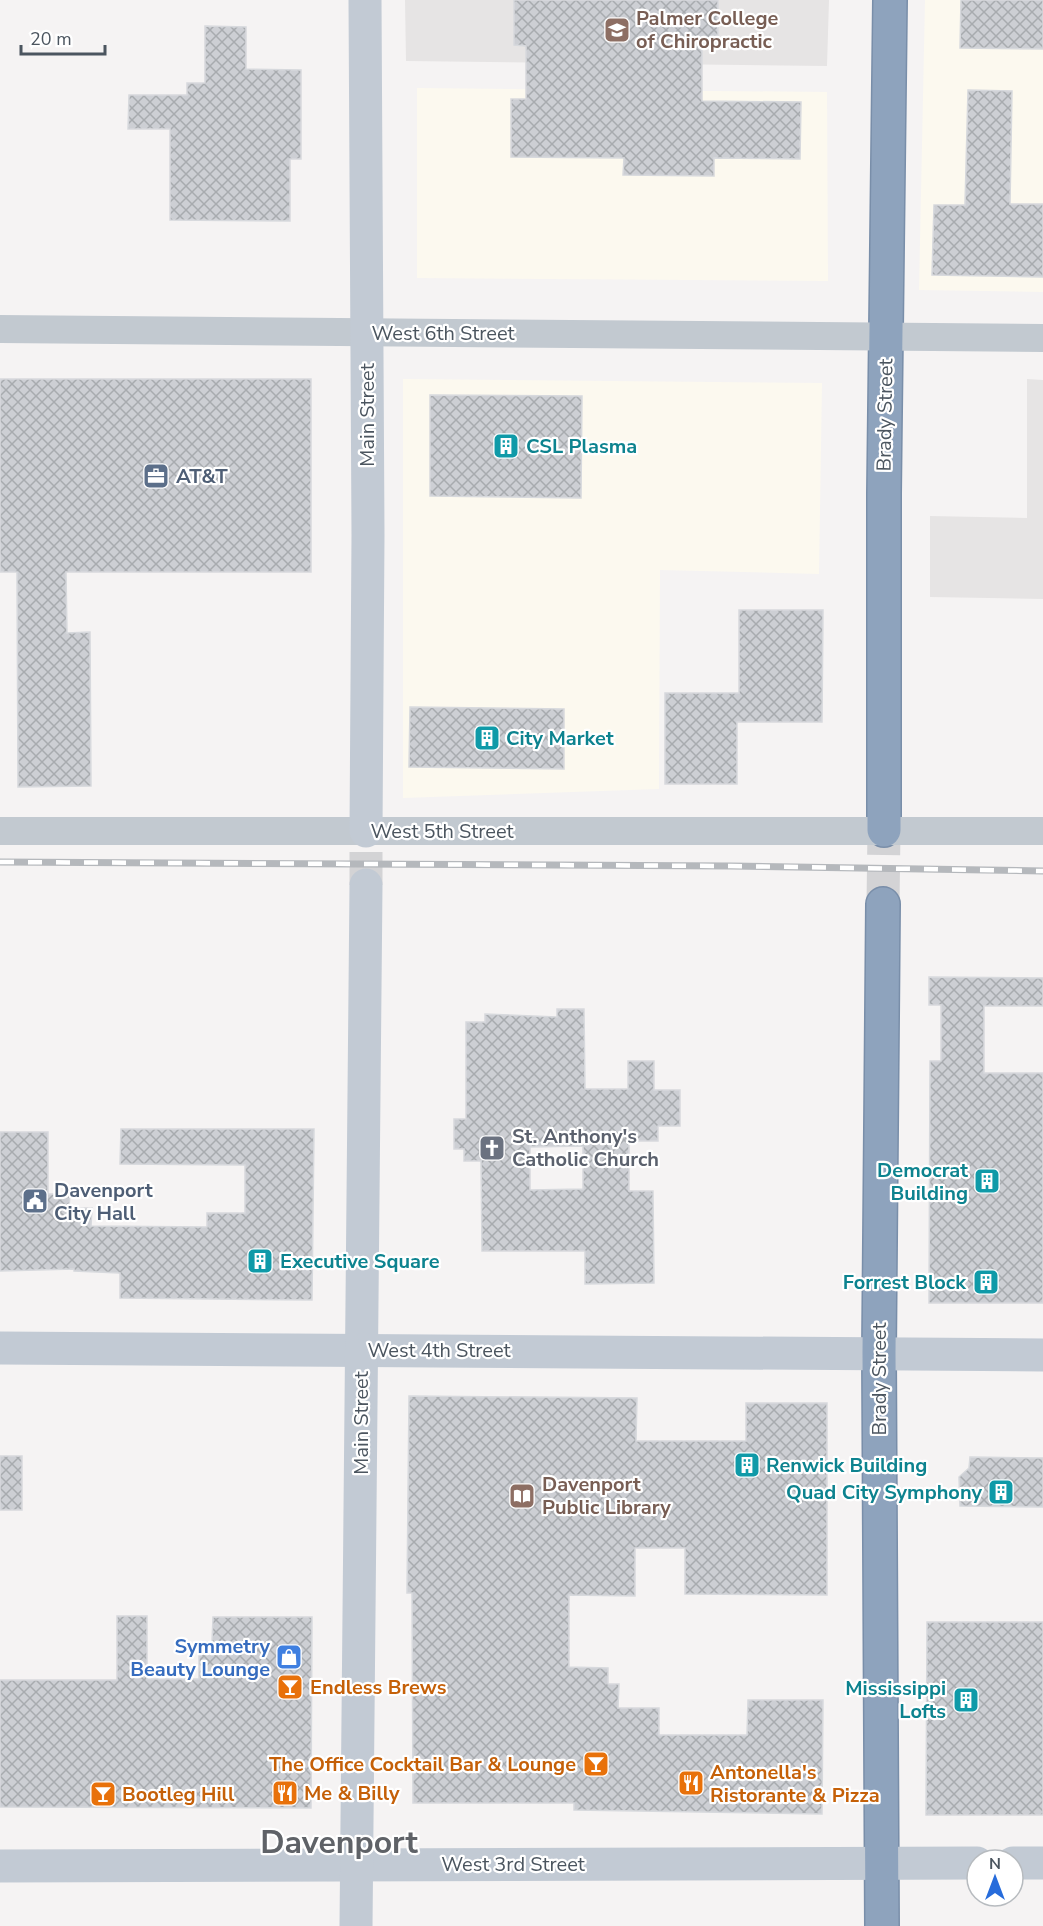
<svg xmlns="http://www.w3.org/2000/svg" width="1043" height="1926" font-family="'Nunito Sans',sans-serif">
<style>
.commercial{fill:#fcf9ef}
.education{fill:#e6e4e4}
.building{fill:url(#building-cross-hatch);stroke:#d7d9dd;stroke-width:1.5;fill-rule:evenodd}
.lines{fill:none;stroke-linecap:round;stroke-linejoin:round}
.secondary-tunnel{stroke:#d3d3d5;stroke-width:33;stroke-dasharray:33 16;stroke-linecap:butt}
.highway-tunnel{stroke:#d3d3d5;stroke-width:33;stroke-dasharray:33 16;stroke-linecap:butt}
.highway-casing{stroke:#798ea9;stroke-width:36}
.street{stroke:#c2c9d0;stroke-width:28}
.secondary{stroke:#c2cad4;stroke-width:33}
.highway{stroke:#8ea3bd;stroke-width:33}
.rail-casing{stroke:#b5b8bc;stroke-width:7}
.rail{stroke:#fff;stroke-width:4.5;stroke-dasharray:14;stroke-linecap:butt}
.labels{text-anchor:middle;dominant-baseline:central;stroke-width:4.5;stroke-linejoin:round;paint-order:stroke}
.education-label{font-size:20px;font-weight:bold;fill:#785e54;stroke:#fff;text-anchor:start}
.street-label{font-size:20px;fill:#4b555f;stroke:#fff}
.culture-label{font-size:20px;font-weight:bold;fill:#0d838f;stroke:#fff;text-anchor:start}
.service-label{font-size:20px;font-weight:bold;fill:#4e5e75;stroke:#fff;text-anchor:start}
.worship-label{font-size:20px;font-weight:bold;fill:#5b616d;stroke:#fff;text-anchor:start}
.shop-label{font-size:20px;font-weight:bold;fill:#366cbe;stroke:#fff;text-anchor:end}
.food-label{font-size:20px;font-weight:bold;fill:#c56008;stroke:#fff;text-anchor:start}
.town-label{font-size:32px;font-weight:bold;fill:#5f6267;stroke:#fff}
</style>
<defs>
<pattern id="building-cross-hatch" width="8" height="8" patternUnits="userSpaceOnUse" patternTransform="scale(1.5)"><rect width="8" height="8" fill="#cdcfd4"/><path d="M0 0l8 8M0 8l8-8" fill="none" stroke="#a8abaf"/></pattern>
</defs>
<rect width="100%" height="100%" fill="#f5f3f3"/>
<g class="commercial">
<path d="M925 0H1043V292L919 290Z"/>
<path d="M417 88 827 92 828 281 417 278Z"/>
<path d="M403 379 822 383 819 574 660 570 659 789 403 798Z"/>
</g>
<g class="education">
<path d="M405 0H829L827 66 406 61Z"/>
<path d="M1027 379 1043 380V599L930 597V516L1027 518Z"/>
</g>
<g class="building">
<path d="M514 0H718V48H702V101L801 102 800 159 714 158V176L623 175 624 158 511 157V99H526V46L514 45Z"/>
<path d="M961 0H1043V49L960 48Z"/>
<path d="M205 26 246 27V69L301 70V159H290V221L170 220V129H128L129 95H187V83H205Z"/>
<path d="M968 90 1012 91 1010 204H1043V277L932 275 934 205H965Z"/>
<path d="M0 379H311V572H66L67 633 90 632 91 786 18 787 17 572H0Z"/>
<path d="M430 395 582 396 581 498 430 496Z"/>
<path d="M739 610H823L822 722H737V784H665V693H739Z"/>
<path d="M410 707 564 709V769L409 767Z"/>
<path d="M929 977 1043 978V1006H984V1073H1043V1303H929L930 1061H941V1005H929Z"/>
<path d="M557 1009H584L585 1089H628V1061H654V1090H680V1126H658V1141H629V1191H653L654 1283 585 1284V1251H482L481 1161H464V1149H454V1119H466V1022H485V1014L557 1017ZM583 1146V1189L530 1190V1147Z"/>
<path d="M121 1129H314L312 1300 120 1298V1273L74 1271V1269L0 1271V1132H48V1194H70L69 1208H92L91 1226 207 1227V1213H245V1165L120 1164Z"/>
<path d="M409 1396 637 1398 636 1441H746V1403H827V1595L685 1594V1548H635V1596L569 1595V1667L608 1668V1684H619L618 1708H659V1735H747L748 1700H823L822 1814 574 1810V1803H413L412 1593H407Z"/>
<rect x="0" y="1456" width="22" height="54"/>
<path d="M970 1457 1043 1458V1507L960 1506 959 1477 969 1468Z"/>
<path d="M117 1616H147V1679H199V1642H212L213 1617H312L311 1808 0 1807V1680H117Z"/>
<path d="M927 1622H1043V1815H926Z"/>
</g>
<g class="lines">
<path class="secondary-tunnel" d="M366 885V831"/>
<path class="highway-tunnel" d="M883 904 884 830"/>
<g class="highway-casing">
<g id="highway">
<path d="M884 830V493L890 0"/>
<path d="M882 1926 879 1353 883 904"/>
</g>
</g>
<g class="street">
<path d="M0 329 1043 338"/>
<path d="M0 831H1043"/>
</g>
<g class="secondary">
<path d="M365 0 368 535 366 831"/>
<path d="M0 1348 1043 1355"/>
<path d="M1013 1863H1043"/>
<path d="M0 1866 977 1863"/>
<path d="M356 1926 366 885"/>
</g>
<use href="#highway" class="highway"/>
<g class="rail-casing">
<path id="rail" d="M0 862 731 866 1043 871"/>
</g>
<use href="#rail" class="rail"/>
</g>
<defs>
<g id="university-square" transform="scale(1.35)"><rect x="-9" y="-9" width="18" height="18" rx="4" fill="#8d6e63" stroke="#fff"/><path d="M0-5L7-2L0 1L-7-2ZM-4 1L0 2.5L4 1V4Q0 6-4 4Z" fill="#fff"/></g>
<g id="building-square" transform="scale(1.35)"><rect x="-9" y="-9" width="18" height="18" rx="4" fill="#0f9aa8" stroke="#fff"/><path d="M-4-6H4V6H1V3H-1V6H-4ZM-2.5-4.3h1.7v1.8h-1.7ZM.8-4.3h1.7v1.8H.8ZM-2.5-1h1.7V.8h-1.7ZM.8-1h1.7V.8H.8Z" fill="#fff"/></g>
<g id="office-square" transform="scale(1.35)"><rect x="-9" y="-9" width="18" height="18" rx="4" fill="#5c6f8a" stroke="#fff"/><path d="M-6-3h4V-5.5h4V-3h4V5H-6ZM-1-4.5V-3h2v-1.5ZM-6 0V1H6V0Z" fill="#fff"/></g>
<g id="church-square" transform="scale(1.35)"><rect x="-9" y="-9" width="18" height="18" rx="4" fill="#6b7280" stroke="#fff"/><path d="M-1.2-6h2.4v3.5h3.3v2.4h-3.3V6h-2.4V-.1h-3.3v-2.4h3.3Z" fill="#fff"/></g>
<g id="civic-square" transform="scale(1.35)"><rect x="-9" y="-9" width="18" height="18" rx="4" fill="#5c6f8a" stroke="#fff"/><path d="M-.6-6.5H3V-4.5H.6V-3L4-1V1h2V6H-6V1h2V-1L-.6-3ZM-1.2 2.5V6h2.4V2.5Z" fill="#fff"/></g>
<g id="library-square" transform="scale(1.35)"><rect x="-9" y="-9" width="18" height="18" rx="4" fill="#8d6e63" stroke="#fff"/><path d="M-6-4Q-3-5.5-.7-3.5V5Q-3 3-6 4ZM6-4Q3-5.5 .7-3.5V5Q3 3 6 4Z" fill="#fff"/></g>
<g id="shop-square" transform="scale(1.35)"><rect x="-9" y="-9" width="18" height="18" rx="4" fill="#3f7fe0" stroke="#fff"/><path d="M-5-2.5h2.3a2.7 3.5 0 0 1 5.4 0H5L5.5 6h-11ZM-1.5-2.5h3a1.5 2.3 0 0 0-3 0Z" fill="#fff"/></g>
<g id="bar-square" transform="scale(1.35)"><rect x="-9" y="-9" width="18" height="18" rx="4" fill="#e8710a" stroke="#fff"/><path d="M-6-5H6L.8 .8V4.5H3.5V6h-7V4.5H-.8V.8Z" fill="#fff"/></g>
<g id="restaurant-square" transform="scale(1.35)"><rect x="-9" y="-9" width="18" height="18" rx="4" fill="#e8710a" stroke="#fff"/><path d="M-5-6h1v4h1v-4h1v4h1v-4h1v5L-1.5 .5V6h-2V.5L-5-1ZM5-6V6H3V1.5H1.5Q1.5-4 5-6Z" fill="#fff"/></g>
</defs>
<g fill-rule="evenodd">
<use href="#university-square" x="617" y="30"/>
<use href="#building-square" x="506" y="446"/>
<use href="#office-square" x="156" y="476"/>
<use href="#building-square" x="487" y="738"/>
<use href="#church-square" x="492" y="1148"/>
<use href="#building-square" x="987" y="1181"/>
<use href="#civic-square" x="35" y="1201"/>
<use href="#building-square" x="260" y="1261"/>
<use href="#building-square" x="986" y="1282"/>
<use href="#building-square" x="747" y="1465"/>
<use href="#building-square" x="1001" y="1492"/>
<use href="#library-square" x="522" y="1496"/>
<use href="#shop-square" x="289" y="1657"/>
<use href="#bar-square" x="290" y="1687"/>
<use href="#building-square" x="966" y="1700"/>
<use href="#bar-square" x="596" y="1764"/>
<use href="#restaurant-square" x="691" y="1783"/>
<use href="#restaurant-square" x="285" y="1793"/>
<use href="#bar-square" x="103" y="1794"/>
</g>
<g class="labels">
<g class="education-label">
<text x="636" y="18">Palmer College<tspan x="636" dy="23">of Chiropractic</tspan></text>
<text x="542" y="1484">Davenport<tspan x="542" dy="23">Public Library</tspan></text>
</g>
<g class="street-label">
<text x="443" y="333">West 6th Street</text>
<text transform="translate(367 415) rotate(-90)">Main Street</text>
<text transform="translate(885 415) rotate(-89)">Brady Street</text>
<text x="442" y="831">West 5th Street</text>
<text x="439" y="1350">West 4th Street</text>
<text transform="translate(879 1379) rotate(-90)">Brady Street</text>
<text transform="translate(361 1423) rotate(-90)">Main Street</text>
<text x="513" y="1864">West 3rd Street</text>
</g>
<g class="culture-label">
<text x="526" y="446">CSL Plasma</text>
<text x="506" y="738">City Market</text>
<text x="968" y="1170" text-anchor="end">Democrat<tspan x="968" dy="23">Building</tspan></text>
<text x="280" y="1261">Executive Square</text>
<text x="966" y="1282" text-anchor="end">Forrest Block</text>
<text x="766" y="1465">Renwick Building</text>
<text x="982" y="1492" text-anchor="end">Quad City Symphony</text>
<text x="946" y="1688" text-anchor="end">Mississippi<tspan x="946" dy="23">Lofts</tspan></text>
</g>
<g class="service-label">
<text x="176" y="476">AT&amp;T</text>
<text x="54" y="1190">Davenport<tspan x="54" dy="23">City Hall</tspan></text>
</g>
<g class="worship-label">
<text x="512" y="1136">St. Anthony's<tspan x="512" dy="23">Catholic Church</tspan></text>
</g>
<g class="shop-label">
<text x="270" y="1646">Symmetry<tspan x="270" dy="23">Beauty Lounge</tspan></text>
</g>
<g class="food-label">
<text x="310" y="1687">Endless Brews</text>
<text x="576" y="1764" text-anchor="end">The Office Cocktail Bar &amp; Lounge</text>
<text x="710" y="1772">Antonella's<tspan x="710" dy="23">Ristorante &amp; Pizza</tspan></text>
<text x="304" y="1793">Me &amp; Billy</text>
<text x="122" y="1794">Bootleg Hill</text>
</g>
<g class="town-label">
<text x="339" y="1842">Davenport</text>
</g>
</g>
<g transform="translate(995 1878)"><circle r="28" fill="#ffffff" stroke="#b7bbbf" stroke-width="1.5"/>
<path d="M0-4.5L10 22L0 15L-10 22Z" fill="#276cdb"/>
<text y="-9" font-size="16" font-weight="bold" text-anchor="middle" fill="#4b555f">N</text>
</g>
<path d="M21 45v9h84v-9" fill="none" stroke="#4b555f" stroke-width="3"/>
<text x="30" y="45" font-size="18" fill="#4b555f" stroke="#ffffff" stroke-width="4.5" paint-order="stroke">20 m</text>
</svg>
